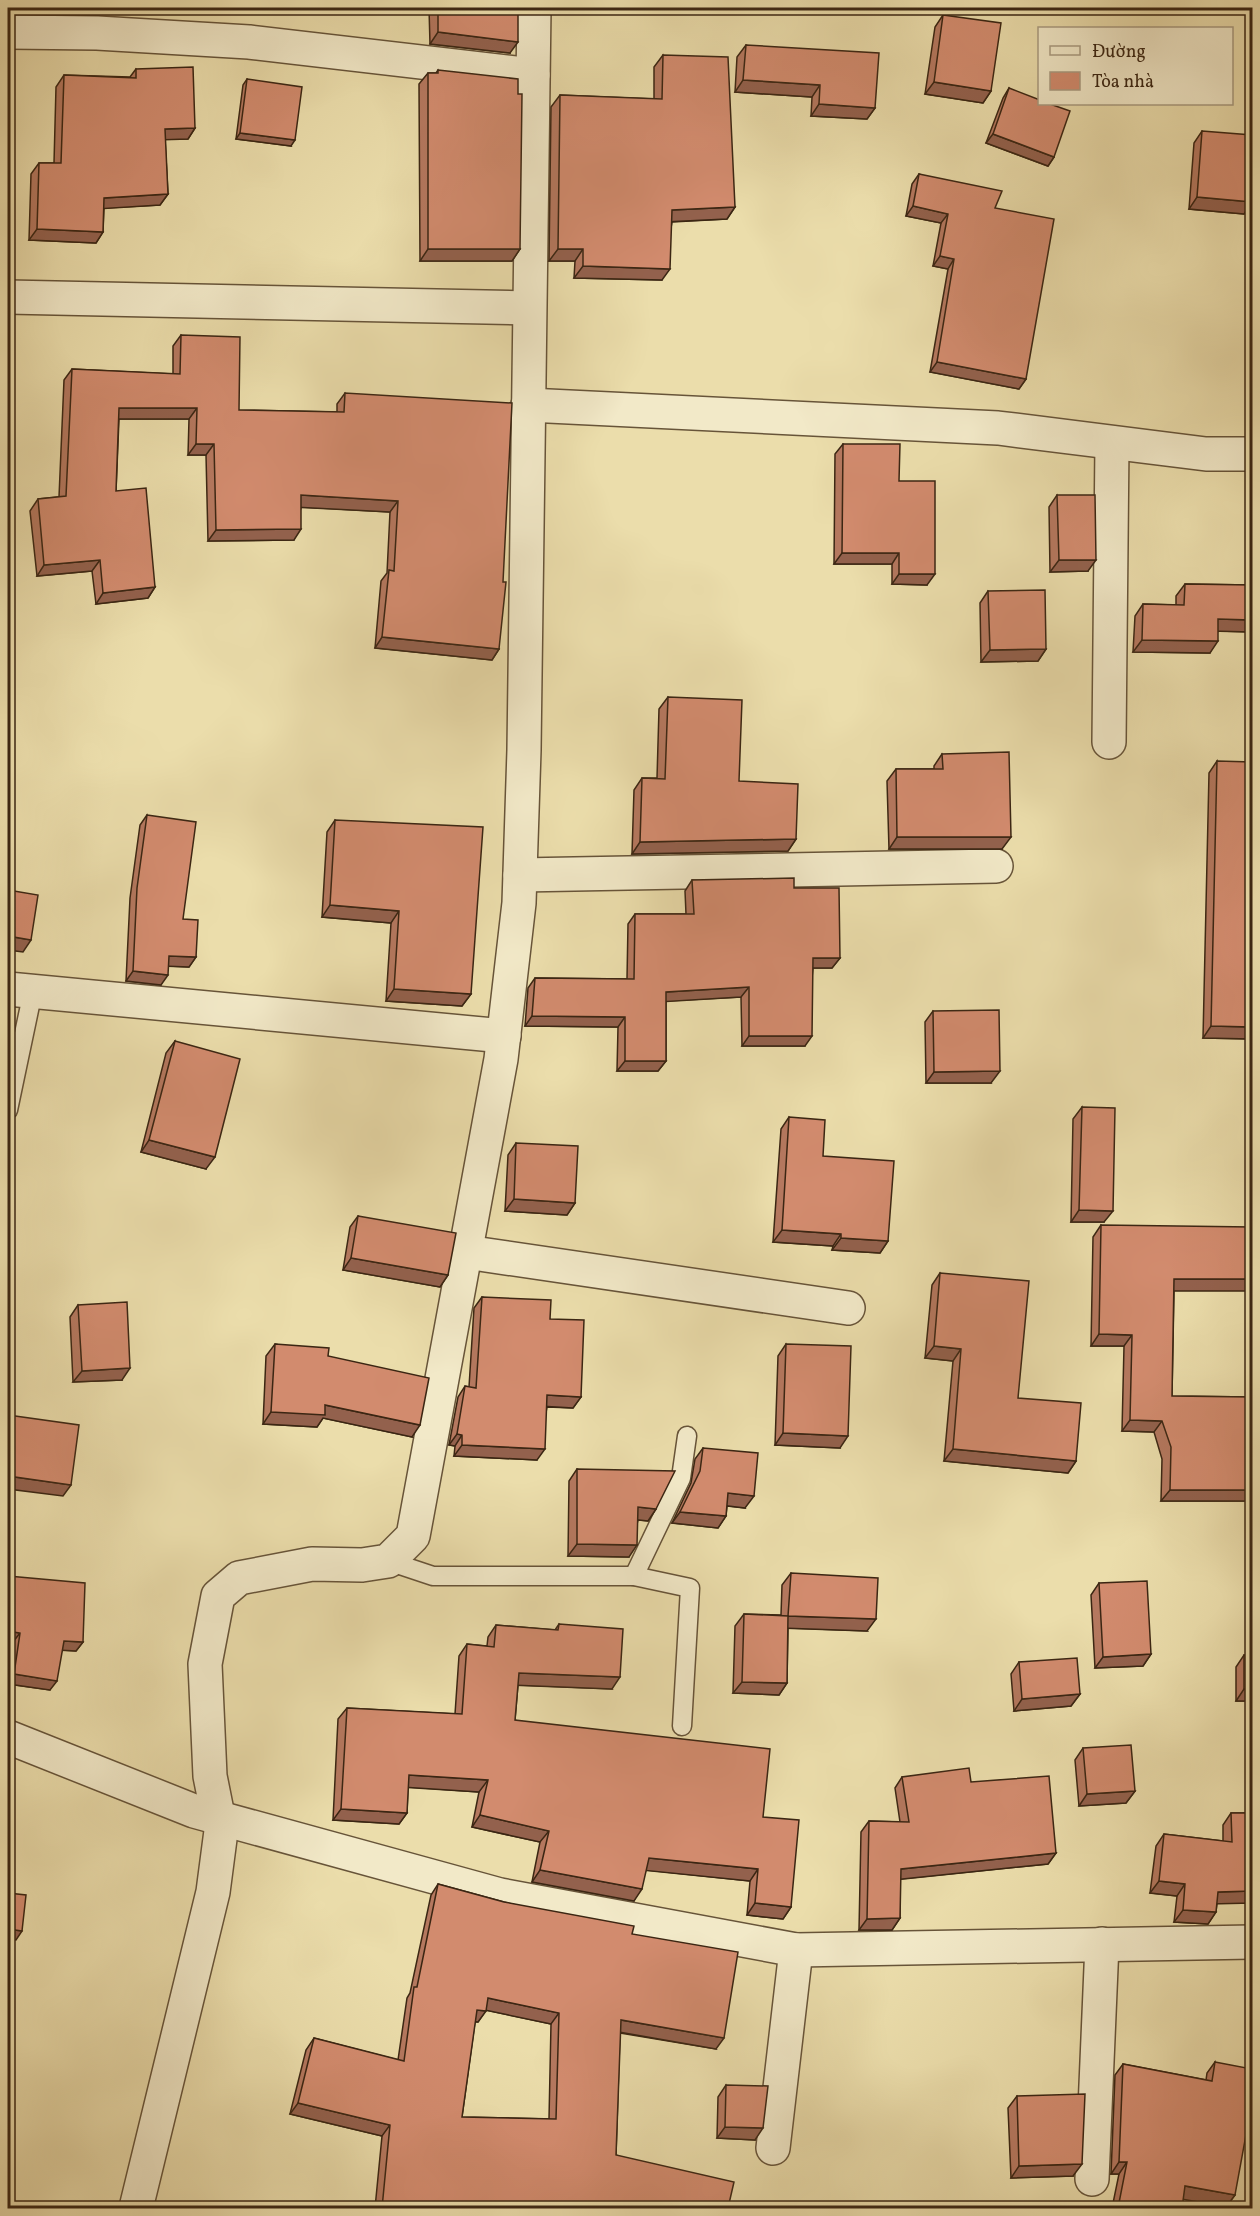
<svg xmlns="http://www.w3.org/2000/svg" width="1260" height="2216" font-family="Vollkorn,serif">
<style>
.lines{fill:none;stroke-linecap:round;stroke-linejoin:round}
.lane-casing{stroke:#675439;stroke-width:21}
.street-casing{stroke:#675439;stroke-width:36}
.lane{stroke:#f2e9c8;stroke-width:18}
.street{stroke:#f2e9c8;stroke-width:33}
.wall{fill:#b5785f;stroke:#3b2613;stroke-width:1.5;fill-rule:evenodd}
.shaded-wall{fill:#93614d;stroke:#3b2613;stroke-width:1.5}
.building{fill:#d28b6e;stroke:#3b2613;stroke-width:1.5;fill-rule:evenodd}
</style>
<rect width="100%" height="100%" fill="#ebddab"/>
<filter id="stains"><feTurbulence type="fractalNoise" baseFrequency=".00333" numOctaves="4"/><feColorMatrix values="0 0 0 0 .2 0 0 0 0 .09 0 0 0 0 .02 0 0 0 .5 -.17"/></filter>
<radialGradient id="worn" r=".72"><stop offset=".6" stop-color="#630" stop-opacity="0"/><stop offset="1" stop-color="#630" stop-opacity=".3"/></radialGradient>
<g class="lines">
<g class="lane-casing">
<g id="lane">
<path d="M8 1110 33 991"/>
<path d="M388 1561 433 1576H634L690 1588 682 1726"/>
<path d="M634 1576 681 1478 687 1436"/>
</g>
</g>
<g class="street-casing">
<g id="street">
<path d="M8 32 97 33 249 42 533 75"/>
<path d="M8 297 529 308"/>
<path d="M528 405 998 428 1206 454H1252"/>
<path d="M1109 742 1112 443"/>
<path d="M520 875 996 866"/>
<path d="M8 989 504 1036"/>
<path d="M466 1252 848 1308"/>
<path d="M8 1737 194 1811 500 1895 796 1950 1252 1942"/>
<path d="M773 2148 796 1950"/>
<path d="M1092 2179 1102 1944"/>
<path d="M136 2208 213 1892 221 1831 210 1776 205 1664 218 1596 239 1578 312 1564 362 1565 388 1561 413 1536 501 1059 519 903 524 750 534 8"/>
</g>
</g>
<use href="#lane" class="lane"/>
<use href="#street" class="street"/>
</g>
<g class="wall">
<path d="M429 8H494V11L510 53 430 44Z"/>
<path d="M943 15 991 91 983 103 925 94 935 27Z"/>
<path d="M746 45 875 108 867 119 811 116 812 97 735 92 737 57Z"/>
<path d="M663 55 735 207 727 219 672 222 662 280 574 278 575 261H549L551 107 560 95 654 99V67Z"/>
<path d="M136 69 195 128 188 139H165L168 194 160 205 104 208 103 232 96 243 29 240 31 174 39 163H54L56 87 64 75 130 77Z"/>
<path d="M438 70 520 249 512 261H420L419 84 428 73H436Z"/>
<path d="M247 79 291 146 236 139 243 85Z"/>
<path d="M1009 88 1054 157 1048 166 986 143 1003 98Z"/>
<path d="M1202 131 1252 202 1244 214 1189 209 1194 143Z"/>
<path d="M919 174 995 208 1026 379 1019 389 930 372 948 269 933 266 941 223 906 216 912 184Z"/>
<path d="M181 335 239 410 337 412V404L345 393 499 649 492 660 375 648 381 581 387 573 390 512 301 507 294 540 208 541 206 455H188L189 419H119L116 491 155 587 148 598 96 604 92 571 37 576 30 511 38 499 59 497 64 380 72 369 173 374V346Z"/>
<path d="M843 444 899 481 927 585 892 584V564H834L835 454Z"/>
<path d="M1057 495 1088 571 1050 572 1049 507Z"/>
<path d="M1185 584 1252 585V632L1218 631 1210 653 1133 652 1135 616 1143 604 1176 605V596Z"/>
<path d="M988 591 1046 649 1038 661 981 662 980 603Z"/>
<path d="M668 697 739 781 796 839 788 851 632 854 634 790 642 778H657L659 709Z"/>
<path d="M942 754 1002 849H889L887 781 896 769H934V766Z"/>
<path d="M1217 761 1252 1039 1203 1038 1209 773Z"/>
<path d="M147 815 196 957 189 967 168 966 161 985 126 981 130 898 140 825Z"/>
<path d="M335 820 471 994 462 1006 386 1001 391 923 322 917 327 832Z"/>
<path d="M692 880 794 888 840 958 832 968H813L805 1046H742L741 997 666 1001V1061L658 1071H617L618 1027 525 1026 528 988 535 978 627 979 628 924 635 914H686L685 891Z"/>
<path d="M933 1011 991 1083H926L925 1022Z"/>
<path d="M175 1041 206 1169 141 1152 166 1053Z"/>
<path d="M1082 1107 1104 1222H1071L1073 1119Z"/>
<path d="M789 1117 823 1156 888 1241 880 1253 832 1250 833 1246 773 1242 781 1129Z"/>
<path d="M516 1143 575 1203 567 1215 505 1211 508 1155Z"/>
<path d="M358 1216 448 1275 440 1287 343 1270 350 1227Z"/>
<path d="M1101 1225 1174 1291 1172 1396 1252 1397V1379V1501H1161L1162 1459 1154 1432 1122 1431 1124 1346H1091L1093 1237Z"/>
<path d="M940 1273 1018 1398 1076 1461 1068 1473 944 1461 953 1361 925 1358 932 1285Z"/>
<path d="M482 1297 550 1319 581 1397 573 1408 547 1407 537 1460 454 1456 455 1446 449 1445 458 1397 465 1386 469 1387 474 1308Z"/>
<path d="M78 1305 122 1380 73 1382 70 1317Z"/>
<path d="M275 1344 328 1356 412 1437 323 1418 317 1427 263 1424 266 1356Z"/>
<path d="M786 1344 840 1448 775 1445 778 1356Z"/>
<path d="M703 1448 745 1508 727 1506 726 1516 718 1528 672 1523 691 1483 695 1459Z"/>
<path d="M577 1469 656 1509 648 1521 638 1520 629 1557 568 1556 569 1481Z"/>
<path d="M791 1573 867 1631 788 1628 787 1683 779 1695 733 1693 735 1626 744 1614 781 1615 782 1585Z"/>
<path d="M8 1576 83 1642 76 1651 62 1650 50 1690 8 1684 13 1642 8 1641Z"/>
<path d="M1099 1583 1151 1654 1143 1666 1095 1668 1091 1595Z"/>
<path d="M559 1624 612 1689 518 1685 515 1720 763 1817 791 1907 783 1919 747 1915 750 1881 646 1870 634 1901 532 1882 540 1842 472 1827 479 1792 408 1787 407 1813 399 1824 333 1820 338 1719 347 1708 455 1714 459 1656 467 1644 487 1646 488 1637 496 1625 555 1630Z"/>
<path d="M1244 1655 1252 1656V1701H1236V1667Z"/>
<path d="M1019 1662 1080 1694 1071 1706 1014 1711 1011 1674Z"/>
<path d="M1083 1748 1135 1791 1126 1803 1079 1806 1075 1760Z"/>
<path d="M902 1777 971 1782 1056 1853 1048 1864 900 1879V1918L892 1930H859L861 1832 869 1821 900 1822 895 1788Z"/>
<path d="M1231 1813H1252V1903H1217L1216 1912 1208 1924 1174 1922 1177 1896 1150 1893 1156 1846 1164 1834 1223 1841V1825Z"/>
<path d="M438 1884 504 1902 632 1934 716 2049 620 2033 616 2155 728 2208H375L382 2136 290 2114 306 2050 314 2038 398 2060 407 1998 410 1993 431 1895ZM486 2010 551 2024 549 2119 462 2117 475 2022H478Z"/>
<path d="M1215 2062 1235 2195 1226 2207 1183 2199 1182 2208H1112L1119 2174H1111L1115 2075 1123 2064 1206 2080 1207 2073Z"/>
<path d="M726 2085 755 2140 717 2138 718 2097Z"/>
<path d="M1017 2096 1073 2176 1011 2178 1008 2108Z"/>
</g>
<g class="shaded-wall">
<path d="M438 32 518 42 510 53 430 44Z"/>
<path d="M743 80 820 85 812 97 735 92Z"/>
<path d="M934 82 991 91 983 103 925 94Z"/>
<path d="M819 104 875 108 867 119 811 116Z"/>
<path d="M195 128 188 139 157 140 165 129Z"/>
<path d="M240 133 295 140 291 146 236 139Z"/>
<path d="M993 134 1054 157 1048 166 986 143Z"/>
<path d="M168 194 160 205 97 209 104 198Z"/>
<path d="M1197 197 1252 202 1244 214 1189 209Z"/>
<path d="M913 206 948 214 941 223 906 216Z"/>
<path d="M735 207 727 219 664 222 672 210Z"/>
<path d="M37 229 103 232 96 243 29 240Z"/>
<path d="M428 249H520L512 261H420Z"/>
<path d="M558 249H583L575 261H549Z"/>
<path d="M940 256 954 259 948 269 933 266Z"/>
<path d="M583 266 670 269 662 280 574 278Z"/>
<path d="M937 362 1026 379 1019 389 930 372Z"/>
<path d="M119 408H197L189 419H112Z"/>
<path d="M196 444H214L206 455H188Z"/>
<path d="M301 495 398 501 390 512 293 507Z"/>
<path d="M301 529 294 540 208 541 216 530Z"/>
<path d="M842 553H899L892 564H834Z"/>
<path d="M100 560 92 571 37 576 44 565Z"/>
<path d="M1059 560H1096L1088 571 1050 572Z"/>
<path d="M899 574H935L927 585 892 584Z"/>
<path d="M155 587 148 598 96 604 103 593Z"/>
<path d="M1218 619 1252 620V632L1210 631Z"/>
<path d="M382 637 499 649 492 660 375 648Z"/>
<path d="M1142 640 1218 641 1210 653 1133 652Z"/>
<path d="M1046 649 1038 661 981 662 990 650Z"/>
<path d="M897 837H1011L1002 849H889Z"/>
<path d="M796 839 788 851 632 854 640 842Z"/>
<path d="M330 905 399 911 391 923 322 917Z"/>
<path d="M8 936 31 940 23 952 8 950Z"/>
<path d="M169 956 196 957 189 967 162 966Z"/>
<path d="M813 958H840L832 968H805Z"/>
<path d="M133 971 168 975 161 985 126 981Z"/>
<path d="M749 987 741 997 659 1002 666 992Z"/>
<path d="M394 989 471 994 462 1006 386 1001Z"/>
<path d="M532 1016 625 1017 618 1027 525 1026Z"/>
<path d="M1211 1026 1252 1027V1039L1203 1038Z"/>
<path d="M749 1036H812L805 1046H742Z"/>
<path d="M625 1061H666L658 1071H617Z"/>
<path d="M1000 1071 991 1083H926L934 1072Z"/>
<path d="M149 1140 215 1157 206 1169 141 1152Z"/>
<path d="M514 1199 575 1203 567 1215 505 1211Z"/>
<path d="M1079 1210 1113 1211 1104 1222H1071Z"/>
<path d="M782 1230 841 1234 833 1246 773 1242Z"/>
<path d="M841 1238 888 1241 880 1253 832 1250Z"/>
<path d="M351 1258 448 1275 440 1287 343 1270Z"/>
<path d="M1174 1279H1252V1291H1166Z"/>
<path d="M1099 1334 1132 1335 1124 1346H1091Z"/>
<path d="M934 1346 961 1349 953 1361 925 1358Z"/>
<path d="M130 1368 122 1380 73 1382 82 1371Z"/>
<path d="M547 1395 581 1397 573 1408 539 1406Z"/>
<path d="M325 1405 420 1425 412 1437 323 1418 317 1427 263 1424 271 1412Z"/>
<path d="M1130 1420 1162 1421 1154 1432 1122 1431Z"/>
<path d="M783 1433 848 1436 840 1448 775 1445Z"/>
<path d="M457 1434 462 1435 455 1446 449 1445Z"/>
<path d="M462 1445 545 1449 537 1460 454 1456Z"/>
<path d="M953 1449 1076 1461 1068 1473 944 1461Z"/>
<path d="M8 1476 71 1485 63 1496 8 1489Z"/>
<path d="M1170 1490H1252V1501H1161Z"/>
<path d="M728 1493 754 1496 745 1508 720 1505Z"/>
<path d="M638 1507 656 1509 648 1521 630 1519Z"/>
<path d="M680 1512 726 1516 718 1528 672 1523Z"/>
<path d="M577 1544 637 1545 629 1557 568 1556Z"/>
<path d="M788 1616 876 1619 867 1631 780 1628Z"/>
<path d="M8 1631 20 1633 13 1642 8 1641Z"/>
<path d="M64 1641 83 1642 76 1651 57 1650Z"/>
<path d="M1151 1654 1143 1666 1095 1668 1103 1657Z"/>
<path d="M519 1673 620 1677 612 1689 510 1685Z"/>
<path d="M14 1674 57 1681 50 1690 8 1684Z"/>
<path d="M742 1682 787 1683 779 1695 733 1693Z"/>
<path d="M1244 1689H1252V1701H1236Z"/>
<path d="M1080 1694 1071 1706 1014 1711 1022 1699Z"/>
<path d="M409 1775 488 1780 479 1792 401 1787Z"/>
<path d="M1135 1791 1126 1803 1079 1806 1087 1794Z"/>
<path d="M341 1809 407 1813 399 1824 333 1820Z"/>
<path d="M480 1815 549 1831 540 1842 472 1827Z"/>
<path d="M1056 1853 1048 1864 893 1880 901 1869Z"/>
<path d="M649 1858 758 1869 750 1881 641 1870Z"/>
<path d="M540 1870 642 1889 634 1901 532 1882Z"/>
<path d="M1159 1881 1185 1884 1177 1896 1150 1893Z"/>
<path d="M1252 1891V1903L1210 1904 1218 1892Z"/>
<path d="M755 1903 791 1907 783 1919 747 1915Z"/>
<path d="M1183 1910 1216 1912 1208 1924 1174 1922Z"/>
<path d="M900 1918 892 1930H859L867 1919Z"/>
<path d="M8 1929 22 1931 16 1940 8 1939Z"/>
<path d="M488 1998 559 2013 551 2024 480 2009Z"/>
<path d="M477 2010 486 2011 478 2022 469 2021Z"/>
<path d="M621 2020 724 2038 716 2049 613 2031Z"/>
<path d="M298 2103 390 2125 382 2136 290 2114Z"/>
<path d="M725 2127 763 2128 755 2140 717 2138Z"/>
<path d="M1119 2162H1127L1119 2174H1111Z"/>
<path d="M1082 2164 1073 2176 1011 2178 1019 2166Z"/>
<path d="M1185 2186 1235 2195 1226 2207 1176 2198Z"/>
</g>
<g class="building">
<path d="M438 8H494V11H518V42L438 32Z"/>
<path d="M943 15 1001 23 991 91 934 82Z"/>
<path d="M746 45 879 53 875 108 819 104 820 85 743 80Z"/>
<path d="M663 55 728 57 735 207 672 210 670 269 583 266V249H558L560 95 662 99Z"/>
<path d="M193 67 195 128 165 129 168 194 104 198 103 232 37 229 39 163H61L64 75 136 78V69Z"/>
<path d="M438 70 518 79V94H522L520 249H428V73H438Z"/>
<path d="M247 79 302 87 295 140 240 133Z"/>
<path d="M1009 88 1040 100V104H1050L1070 111 1054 157 993 134Z"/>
<path d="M1202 131 1252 135V202L1197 197Z"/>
<path d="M919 174 1002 191 995 208 1054 219 1026 379 937 362 954 259 940 256 948 214 913 206Z"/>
<path d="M181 335 240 337 239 410 344 412 345 393 512 403 503 582H506L499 649 382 637 389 570 394 571 398 501 301 495V529L216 530 214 444H196L197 408H119L116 491 146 488 155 587 103 593 100 560 44 565 38 499 66 496 72 369 180 374Z"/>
<path d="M843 444H900L899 481H935V574H899V553H842Z"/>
<path d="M1057 495H1095L1096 560H1059Z"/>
<path d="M1185 584 1252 585V620L1218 619V641L1142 640 1143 604 1184 605Z"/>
<path d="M1045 590 1046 649 990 650 988 591Z"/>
<path d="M668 697 742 700 739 781 798 784 796 839 640 842 642 778 665 779Z"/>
<path d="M1009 752 1011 837H897L896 769H943L942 754Z"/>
<path d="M1217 761 1252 762V1027L1211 1026Z"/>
<path d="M147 815 196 822 183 919 198 920 196 957 169 956 168 975 133 971 137 888Z"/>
<path d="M335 820 483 827 471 994 394 989 399 911 330 905Z"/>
<path d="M794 878V888H839L840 958H813L812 1036H749V987L666 992V1061H625V1017L532 1016 535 978 634 979 635 914H694L692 880Z"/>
<path d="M8 890 38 895 31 940 8 936Z"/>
<path d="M999 1010 1000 1071 934 1072 933 1011Z"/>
<path d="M175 1041 240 1059 215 1157 149 1140Z"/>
<path d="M1082 1107 1115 1108 1113 1211 1079 1210Z"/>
<path d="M789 1117 825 1120 823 1156 894 1161 888 1241 841 1238V1234L782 1230Z"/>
<path d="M516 1143 578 1146 575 1203 514 1199Z"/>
<path d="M358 1216 456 1233 448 1275 351 1258Z"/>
<path d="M1101 1225 1252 1227V1279H1174L1172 1396 1252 1397V1490H1170L1171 1447 1162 1421 1130 1420 1132 1335 1099 1334Z"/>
<path d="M940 1273 1029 1281 1018 1398 1081 1403 1076 1461 953 1449 961 1349 934 1346Z"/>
<path d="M482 1297 551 1300 550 1319 584 1320 581 1397 547 1395 545 1449 462 1445V1435L457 1434 465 1386 476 1388Z"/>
<path d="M127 1302 130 1368 82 1371 78 1305Z"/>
<path d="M275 1344 329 1348 328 1356 429 1378 420 1425 325 1405V1415L271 1412Z"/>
<path d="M786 1344 851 1346 848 1436 783 1433Z"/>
<path d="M8 1415 79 1425 71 1485 8 1476Z"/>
<path d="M703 1448 758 1453 754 1496 728 1493 726 1516 680 1512 700 1471Z"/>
<path d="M577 1469 675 1471 656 1509 638 1507 637 1545 577 1544Z"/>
<path d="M791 1573 878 1578 876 1619 788 1616Z"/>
<path d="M8 1576 85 1583 83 1642 64 1641 57 1681 14 1674 20 1633 8 1631Z"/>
<path d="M1147 1581 1151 1654 1103 1657 1099 1583Z"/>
<path d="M744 1614 788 1616 787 1683 742 1682Z"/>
<path d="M559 1624 623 1629 620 1677 519 1673 515 1720 770 1749 763 1817 799 1820 791 1907 755 1903 758 1869 649 1858 642 1889 540 1870 549 1831 480 1815 488 1780 409 1775 407 1813 341 1809 347 1708 462 1714 467 1644 494 1647 496 1625 558 1630Z"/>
<path d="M1244 1655 1252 1656V1689H1244Z"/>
<path d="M1077 1658 1080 1694 1022 1699 1019 1662Z"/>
<path d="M1131 1745 1135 1791 1087 1794 1083 1748Z"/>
<path d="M969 1768 971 1782 1049 1776 1056 1853 901 1869 900 1918 867 1919 869 1821 909 1822 902 1777Z"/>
<path d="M1231 1813H1252V1891L1218 1892 1216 1912 1183 1910 1185 1884 1159 1881 1164 1834 1232 1842Z"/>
<path d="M438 1884 504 1902 634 1926 632 1934 738 1952 724 2038 621 2020 616 2155 734 2182 728 2208H382L390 2125 298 2103 314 2038 404 2061 414 1987H417ZM488 1998 559 2013 556 2119 462 2117 477 2010 486 2011Z"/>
<path d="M8 1893 26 1895 22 1931 8 1929Z"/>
<path d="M1215 2062 1252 2069V2102L1235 2195 1185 2186 1182 2208H1118L1127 2162H1119L1123 2064 1212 2081Z"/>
<path d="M726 2085 768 2086 763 2128 725 2127Z"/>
<path d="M1085 2094 1082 2164 1019 2166 1017 2096Z"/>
</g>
<rect width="1260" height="2216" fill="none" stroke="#ebddab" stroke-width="30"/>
<rect x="9" y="9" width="1242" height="2198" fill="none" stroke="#3b2613" stroke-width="3"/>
<rect x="15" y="15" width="1230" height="2186" fill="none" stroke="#3b2613" stroke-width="1.5"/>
<rect x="1038" y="27" width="195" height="78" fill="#f2e9c8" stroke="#a99b80" stroke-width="1.5"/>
<rect x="1050" y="46" width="30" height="9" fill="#f2e9c8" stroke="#a99b80" stroke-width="1.5"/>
<text x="1092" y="57" font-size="18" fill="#3b2613">Đường</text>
<rect x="1050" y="72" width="30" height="18" fill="#d28b6e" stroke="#a99b80" stroke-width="1.5"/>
<text x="1092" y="87" font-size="18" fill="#3b2613">Tòa nhà</text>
<rect width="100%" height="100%" filter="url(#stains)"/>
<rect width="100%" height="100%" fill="url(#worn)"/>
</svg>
